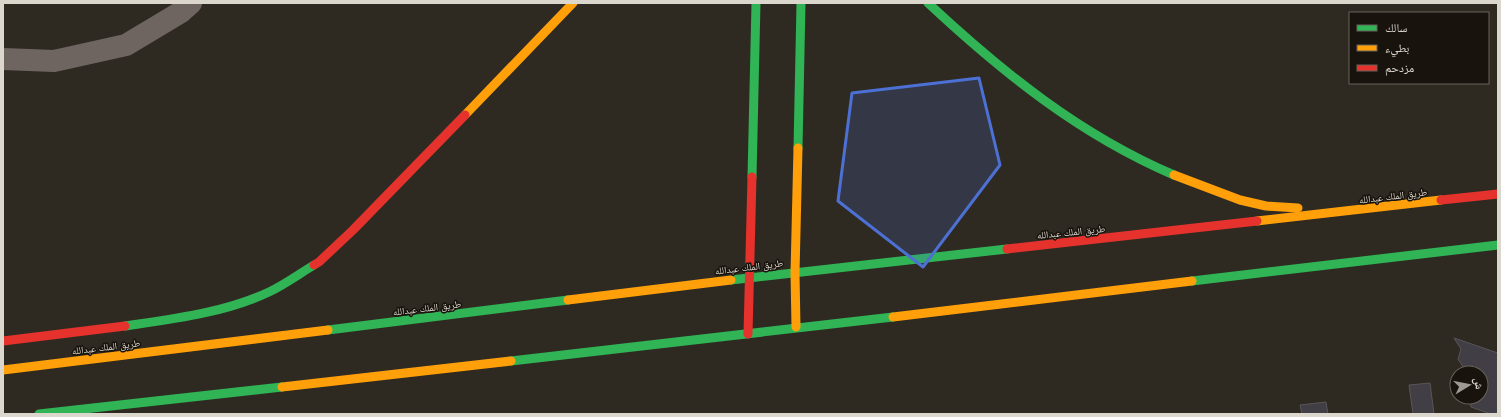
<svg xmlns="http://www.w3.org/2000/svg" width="1501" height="417" font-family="Arial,'Noto Naskh Arabic',sans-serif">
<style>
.building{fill:#423e45;stroke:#585656}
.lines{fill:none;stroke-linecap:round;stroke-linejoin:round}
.street{stroke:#6e6561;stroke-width:22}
.fast{stroke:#30b455;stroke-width:9}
.slow{stroke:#ff9f0a;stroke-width:9}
.jam{stroke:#e5322d;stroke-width:9}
.marked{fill:#4d70d5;fill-opacity:0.2;stroke:#4d70d5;stroke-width:3;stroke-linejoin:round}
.labels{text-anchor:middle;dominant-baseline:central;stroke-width:3;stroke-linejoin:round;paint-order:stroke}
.street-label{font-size:10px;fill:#dcd7cd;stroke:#18140d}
</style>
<rect width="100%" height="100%" fill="#2e2a22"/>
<g class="building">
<path d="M1454 338 1498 353V414H1491L1471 407 1469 397H1481V373H1467L1458 359 1461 349Z"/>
<path d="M1430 383 1434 414H1413L1409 385Z"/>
<path d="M1326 402 1328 414H1302L1300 405Z"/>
</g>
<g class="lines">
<path class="street" d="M3 59 54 61 126 45 181 12 191 3"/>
<g class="fast">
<path d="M928 3C1002 72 1080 135 1174 175"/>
<path d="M798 148 801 3"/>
<path d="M752 177 756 3"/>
<path d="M731 280 1007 249"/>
<path d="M1192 281 1498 245"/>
<path d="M125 326C173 319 224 313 269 292 284 285 299 274 314 265"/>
<path d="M328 330 568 300"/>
<path d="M511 361 893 317"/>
<path d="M39 414 282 387"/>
</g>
<g class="slow">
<path d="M465 115 573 3"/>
<path d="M1174 175 1240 200 1266 206 1298 208"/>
<path d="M1257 221 1441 200"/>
<path d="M568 300 731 280"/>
<path d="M893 317 1192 281"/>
<path d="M796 327 795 273 798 148"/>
<path d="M3 370 328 330"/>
<path d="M282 387 511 361"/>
</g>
<g class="jam">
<path d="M1441 200 1498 194"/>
<path d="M1007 249 1257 221"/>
<path d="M314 265 319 262 353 230 465 115"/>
<path d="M748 334 752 177"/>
<path d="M3 341 125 326"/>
</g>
</g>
<path class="marked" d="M979 78 1000 165 923 267 838 201 852 93Z"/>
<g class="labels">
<g class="street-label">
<text transform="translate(1393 196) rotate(-7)">طريق الملك عبدالله</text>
<text transform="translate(1071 232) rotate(-6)">طريق الملك عبدالله</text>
<text transform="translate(749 267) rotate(-7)">طريق الملك عبدالله</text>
<text transform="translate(427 308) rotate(-7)">طريق الملك عبدالله</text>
<text transform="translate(106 347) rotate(-7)">طريق الملك عبدالله</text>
</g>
</g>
<rect width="1501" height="417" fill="none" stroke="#dcd7cd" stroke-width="8"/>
<rect x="1349" y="12" width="140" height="72" fill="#18140d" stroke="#66625a"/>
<rect x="1357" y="25" width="20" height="6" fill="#30b455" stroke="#66625a"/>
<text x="1385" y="32" font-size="12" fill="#dcd7cd">سالك</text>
<rect x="1357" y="45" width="20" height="6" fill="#ff9f0a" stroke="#66625a"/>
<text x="1385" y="52" font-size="12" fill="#dcd7cd">بطيء</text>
<rect x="1357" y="65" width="20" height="6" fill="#e5322d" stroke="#66625a"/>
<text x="1385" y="72" font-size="12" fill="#dcd7cd">مزدحم</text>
<g transform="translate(1469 385) rotate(80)"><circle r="19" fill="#18140d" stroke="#66625a"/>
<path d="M0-3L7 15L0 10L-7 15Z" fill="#9f9a91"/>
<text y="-6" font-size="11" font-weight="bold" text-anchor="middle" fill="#dcd7cd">ش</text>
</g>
</svg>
